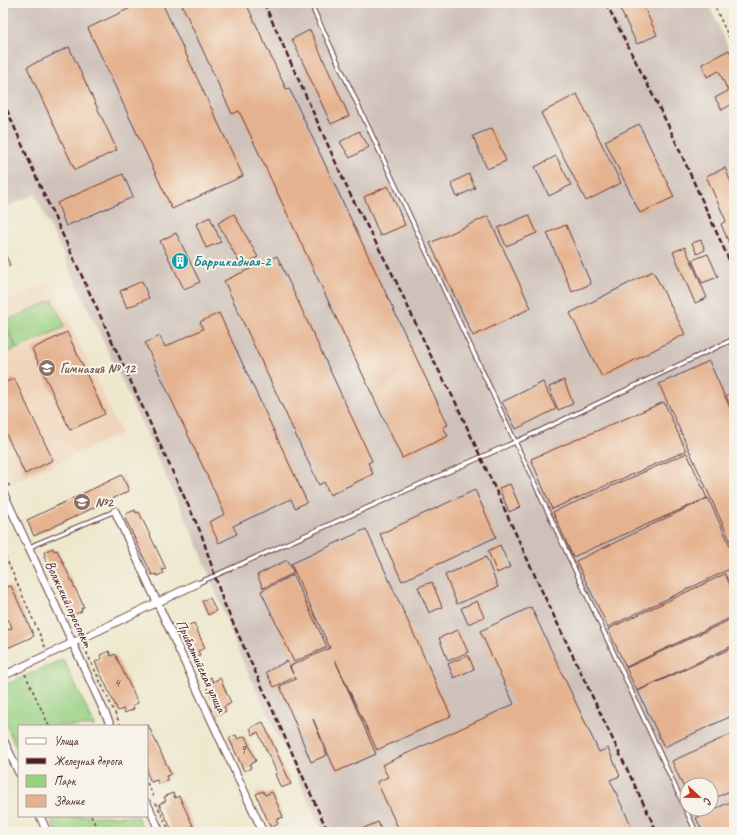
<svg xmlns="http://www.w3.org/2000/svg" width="737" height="835" font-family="Caveat,sans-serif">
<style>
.built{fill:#f0d5bc}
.industrial{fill:#cec1b9;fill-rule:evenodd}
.green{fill:#98d082;stroke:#717856}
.building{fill:#e5b28f}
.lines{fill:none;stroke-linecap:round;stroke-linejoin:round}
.service-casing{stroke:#633d43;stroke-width:5.5}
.minor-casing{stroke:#633d43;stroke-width:9}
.path{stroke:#633d43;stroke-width:1.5;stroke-dasharray:3 3;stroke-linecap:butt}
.service{stroke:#fff;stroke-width:3.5}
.minor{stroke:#fff;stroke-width:7}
.rail{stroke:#4a1f2b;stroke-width:2.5;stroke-dasharray:6 3;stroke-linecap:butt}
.labels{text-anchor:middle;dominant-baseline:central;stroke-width:4;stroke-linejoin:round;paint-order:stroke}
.number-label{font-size:12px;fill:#714444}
.culture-label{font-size:14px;font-weight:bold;fill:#0d838f;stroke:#f7f3e8;text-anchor:start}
.education-label{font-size:14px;font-weight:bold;fill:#785e54;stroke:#f7f3e8;text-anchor:start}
.street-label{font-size:14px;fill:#4a1f2b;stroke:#f7f3e8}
</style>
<rect width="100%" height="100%" fill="#f7f3e8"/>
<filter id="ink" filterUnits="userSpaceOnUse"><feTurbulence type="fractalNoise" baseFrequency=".025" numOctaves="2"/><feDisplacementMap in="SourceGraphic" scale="8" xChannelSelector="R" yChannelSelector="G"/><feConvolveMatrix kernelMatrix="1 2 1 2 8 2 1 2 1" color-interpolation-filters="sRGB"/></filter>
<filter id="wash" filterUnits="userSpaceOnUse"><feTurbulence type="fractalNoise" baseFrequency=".012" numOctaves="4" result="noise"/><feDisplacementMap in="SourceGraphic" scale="16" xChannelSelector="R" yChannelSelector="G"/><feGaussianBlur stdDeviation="0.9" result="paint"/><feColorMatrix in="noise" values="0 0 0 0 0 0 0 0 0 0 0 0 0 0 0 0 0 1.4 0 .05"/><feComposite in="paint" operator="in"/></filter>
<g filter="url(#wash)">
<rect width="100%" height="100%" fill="#eee8ce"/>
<path class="built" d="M50 281 121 433 14 483 3 459V303Z"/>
<path class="industrial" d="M3 3H708L734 60V832H323L239 653 198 545 35 194 3 209ZM687 785H711V809H687Z"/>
<g class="green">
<path d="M53 300 65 327 17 349 5 321Z"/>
<path d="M3 321 16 349 3 354Z"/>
<path d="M63 659 95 726H19V753L3 719V686Z"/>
<path d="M49 816H137L144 832H56Z"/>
</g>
<g id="blocks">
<g class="building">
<path d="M141 3H162L243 176 172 209 88 28Z"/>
<path d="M181 3H246L286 89 289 88 448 425 443 427 448 436 402 458 239 111 232 114Z"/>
<path d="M617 3H642L657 35 637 44Z"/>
<path d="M310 30 349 116 331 124 292 39Z"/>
<path d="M69 47 117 150 75 170 27 67Z"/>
<path d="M729 50 734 60V103L722 110 715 98 728 91 719 71 707 77 702 64Z"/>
<path d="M577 94 621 183 586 201 541 113Z"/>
<path d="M639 124 674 197 640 213 605 141Z"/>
<path d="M492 128 506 161 487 169 473 136Z"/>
<path d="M359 131 369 147 350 158 340 142Z"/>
<path d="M556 156 571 185 549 196 535 167Z"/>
<path d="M725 168 734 190V255L721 224 726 221 706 176Z"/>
<path d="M123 174 133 197 66 226 57 203Z"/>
<path d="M469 174 475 188 457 197 451 183Z"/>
<path d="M388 186 405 225 380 236 364 197Z"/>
<path d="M234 214 258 257 241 266 218 223Z"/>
<path d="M529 215 537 233 506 246 498 228Z"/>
<path d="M488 216 531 308 473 336 430 243Z"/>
<path d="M210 217 221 242 206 248 196 224Z"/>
<path d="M566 225 591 284 572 292 547 233Z"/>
<path d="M176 233 200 282 184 289 160 241Z"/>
<path d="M701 240 705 250 697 254 692 243Z"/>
<path d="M685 247 707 298 695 303 673 252Z"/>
<path d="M3 249 10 265 3 269Z"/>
<path d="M708 254 718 277 702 283 692 260Z"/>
<path d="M277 256 372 461 368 463 373 474 330 495 324 482 319 485 224 281Z"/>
<path d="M653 271 685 334 602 377 570 313Z"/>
<path d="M142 281 149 298 127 308 120 291Z"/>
<path d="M219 313 307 502 295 508 291 499 233 526 237 534 219 543 209 522 225 514 145 343 160 336 165 347 203 329 200 322Z"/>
<path d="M67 332 105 414 70 430 32 349Z"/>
<path d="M709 361 734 417V549L659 384Z"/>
<path d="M14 378 53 460 25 474 3 427V384Z"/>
<path d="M564 380 573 404 558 410 549 387Z"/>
<path d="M543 382 556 409 516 429 502 402Z"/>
<path d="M734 392V413L726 396Z"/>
<path d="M664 402 686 451 552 509 531 459Z"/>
<path d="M687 453 707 498 573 557 553 512Z"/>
<path d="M122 475 129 491 34 536 27 520Z"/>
<path d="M510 484 520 507 509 512 499 488Z"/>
<path d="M475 490 496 537 402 581 380 534Z"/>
<path d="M708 498 734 554V567L608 627 576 561Z"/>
<path d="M135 510 136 513 139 512 166 569 162 570 164 573 157 576 156 574 152 575 125 518 127 517 126 514Z"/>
<path d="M366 529 451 716 377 750 335 660 376 754 336 772 313 719 327 755 311 762 280 686 296 679 295 677 274 687 266 672 287 661 293 674 290 666 330 648 291 564Z"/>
<path d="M500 545 510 567 497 573 488 551Z"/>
<path d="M53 548 54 551 57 550 84 607 81 608 82 611 75 614 74 612 70 613 44 556 45 555 44 552Z"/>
<path d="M486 557 498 587 457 604 445 575Z"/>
<path d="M287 560 294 573 263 588 257 575Z"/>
<path d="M725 574 734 594V616L626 667 608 629Z"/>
<path d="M293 575 327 647 294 662 261 591Z"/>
<path d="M432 582 442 607 429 613 418 587Z"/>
<path d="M3 583H4L7 587 11 586 34 636 3 650V632L12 628 9 620 6 621 3 615Z"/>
<path d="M210 598 216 611 208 615 202 601Z"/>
<path d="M477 601 484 617 468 624 461 608Z"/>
<path d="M531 607 599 752 608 748 620 776 610 780 634 832H400L377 782 388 777 382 765 514 704 480 631Z"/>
<path d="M734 618V645L637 691 626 668Z"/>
<path d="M185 622 187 626 194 623 205 648 198 651 200 655 193 658 178 625Z"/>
<path d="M458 630 468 652 448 661 439 638Z"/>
<path d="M734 647V715L664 747 638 691Z"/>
<path d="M109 651 111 656 115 654 138 703 133 705 134 709 125 713 123 709 118 711 95 662 102 659 100 655Z"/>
<path d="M468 655 474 669 454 678 448 664Z"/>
<path d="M211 677 213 682 220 678 231 703 224 707 226 711 219 714 204 681Z"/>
<path d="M263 722 291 784 281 788 275 774 277 773 258 732 253 735 250 728Z"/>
<path d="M147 725H148L171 774 166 776 168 780 159 784 157 780 151 782 147 773Z"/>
<path d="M734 733V789L711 800V785H687V795L672 761Z"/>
<path d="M236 735 238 739 245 736 256 761 250 764 251 768 244 771 229 738Z"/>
<path d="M263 791 265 795 272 792 283 817 276 820 278 824 271 828 256 794Z"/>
<path d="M173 793 175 798 179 796 196 832H173L159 804 166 801 164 797Z"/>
<path d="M734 800V832H703L696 818Z"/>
<path d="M378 822 382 832H355Z"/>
</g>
</g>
</g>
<g filter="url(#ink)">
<use href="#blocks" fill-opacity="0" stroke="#633d43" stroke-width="1"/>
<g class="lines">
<g class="service-casing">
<g id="service">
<path d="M314 11 598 619 696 832"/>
<path d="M29 548 36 544 115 511"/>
<path d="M196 584 533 434 734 339"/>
</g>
</g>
<g class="minor-casing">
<g id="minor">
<path d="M3 492 111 726"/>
<path d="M115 511 263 832"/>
<path d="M3 676 196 584"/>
<path d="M3 739 19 773"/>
<path d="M147 803 160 832"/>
<path d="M40 816 47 832"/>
</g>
</g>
<g class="path">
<path d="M713 3 734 48"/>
<path d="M3 473 10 487"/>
<path d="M3 551 46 649"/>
<path d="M84 647 121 726"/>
<path d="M25 674 49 726"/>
<path d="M147 783 155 799"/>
<path d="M156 803 170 832"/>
<path d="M91 816 99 832"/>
<path d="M146 832 151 829"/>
</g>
<use href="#service" class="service"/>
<use href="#minor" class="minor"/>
<g class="rail">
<path d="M264 3 349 192 394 277 430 354 455 401 541 589 657 832"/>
<path d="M606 3 669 127 734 271"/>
<path d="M3 101 41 188 201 533 223 601 328 832"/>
</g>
</g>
</g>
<defs>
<g id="building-disc" transform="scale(0.9)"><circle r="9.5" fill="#0f9aa8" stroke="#f7f3e8"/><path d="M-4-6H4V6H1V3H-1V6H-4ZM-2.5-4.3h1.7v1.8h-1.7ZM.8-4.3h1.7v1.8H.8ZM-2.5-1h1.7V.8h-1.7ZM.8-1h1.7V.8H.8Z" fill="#fff"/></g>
<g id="school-disc" transform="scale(0.9)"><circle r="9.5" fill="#8d6e63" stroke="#f7f3e8"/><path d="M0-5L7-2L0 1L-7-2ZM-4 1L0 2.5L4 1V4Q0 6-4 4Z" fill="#fff"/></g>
</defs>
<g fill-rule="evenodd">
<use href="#building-disc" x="180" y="261"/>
<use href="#school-disc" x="47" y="368"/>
<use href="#school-disc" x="82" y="502"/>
</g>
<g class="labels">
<g class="number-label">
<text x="117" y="683">4</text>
<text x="243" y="750">9</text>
</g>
<g class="culture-label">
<text x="193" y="261">Баррикадная-2</text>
</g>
<g class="education-label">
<text x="60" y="368">Гимназия № 12</text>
<text x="95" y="502">№2</text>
</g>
<g class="street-label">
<text transform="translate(69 604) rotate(65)">Волжский проспект</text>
<text transform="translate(201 666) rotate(65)">Прибалтийская улица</text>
</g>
</g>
<rect width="737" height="835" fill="none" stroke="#f7f3e8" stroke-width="16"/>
<rect x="18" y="725" width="130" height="92" fill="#f7f3e8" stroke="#b29e9c"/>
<rect x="26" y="738" width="20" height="6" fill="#ffffff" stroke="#b29e9c"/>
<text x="54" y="745" font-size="12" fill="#4a1f2b">Улица</text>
<rect x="26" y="758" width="20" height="6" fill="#4a1f2b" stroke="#b29e9c"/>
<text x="54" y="765" font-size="12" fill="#4a1f2b">Железная дорога</text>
<rect x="26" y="775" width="20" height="12" fill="#98d082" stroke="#b29e9c"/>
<text x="54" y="785" font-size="12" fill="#4a1f2b">Парк</text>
<rect x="26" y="795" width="20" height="12" fill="#e5b28f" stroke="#b29e9c"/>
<text x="54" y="805" font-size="12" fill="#4a1f2b">Здание</text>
<g transform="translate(699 797) rotate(112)"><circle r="19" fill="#f7f3e8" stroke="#b29e9c"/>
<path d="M0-3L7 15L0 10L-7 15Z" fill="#c8321e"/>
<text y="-6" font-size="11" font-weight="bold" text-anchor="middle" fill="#4a1f2b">С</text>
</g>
</svg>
